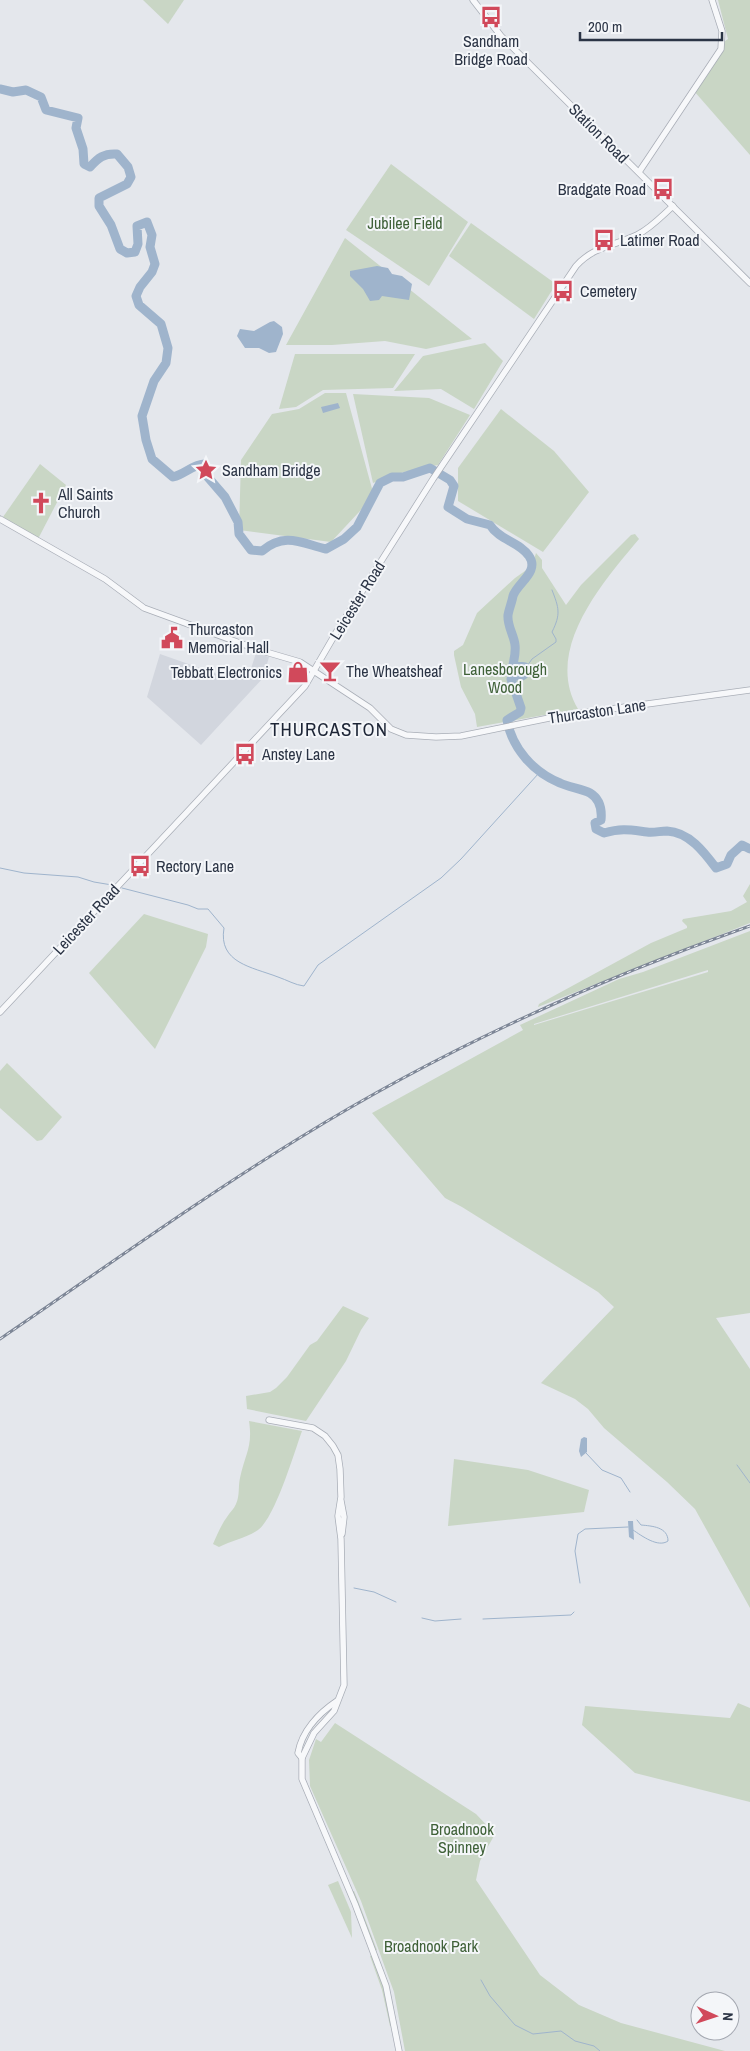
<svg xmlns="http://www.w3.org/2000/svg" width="750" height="2051" font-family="'Archivo Narrow',sans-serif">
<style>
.built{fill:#d2d6de}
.green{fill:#c9d6c5;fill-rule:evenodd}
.water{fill:#9fb4cc}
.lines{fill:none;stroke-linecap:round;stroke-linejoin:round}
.stream{stroke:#9fb4cc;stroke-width:1}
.river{stroke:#9fb4cc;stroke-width:9}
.tertiary-casing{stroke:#a9aeb7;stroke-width:7}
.tertiary{stroke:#f7f8fa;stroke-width:5.5}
.rail-casing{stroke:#7d8696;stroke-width:3}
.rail{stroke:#f4f6f9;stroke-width:1;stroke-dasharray:4;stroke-linecap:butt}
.labels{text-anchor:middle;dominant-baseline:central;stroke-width:4;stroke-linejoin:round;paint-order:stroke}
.poi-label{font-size:16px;fill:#2b3445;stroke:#f4f6f9;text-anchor:start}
.street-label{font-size:16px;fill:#2b3445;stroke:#f4f6f9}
.park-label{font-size:16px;fill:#3f6138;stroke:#f4f6f9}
.quarter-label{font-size:19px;letter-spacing:1px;fill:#1d2536;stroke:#f4f6f9}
</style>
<rect width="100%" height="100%" fill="#e4e7ec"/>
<path class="built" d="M256 653 269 657 263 678 201 745 147 697 160 654 234 680 237 673 248 678Z"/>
<g class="green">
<path d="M143 0H184L168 24Z"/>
<path d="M718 0H750V155L694 91 722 43 728 39Z"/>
<path d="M391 164 468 222 429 286 346 230Z"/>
<path d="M471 223 556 284 534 319 449 256Z"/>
<path d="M345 238 472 339 426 349 385 341 332 345H286Z"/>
<path d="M485 343 503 361 474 409 441 389 394 391 423 356Z"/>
<path d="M295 354H415L393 388 323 390 296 407 279 409Z"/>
<path d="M325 393H346L374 496 331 542 239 530 241 460 272 414 299 409Z"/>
<path d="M353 394 429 398 470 415 438 465 404 472 373 483Z"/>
<path d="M501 409 554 451 589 492 543 552 458 501V468Z"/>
<path d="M40 464 66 485 38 539 3 517Z"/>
<path d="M635 534 639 539C603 582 543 650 578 709L477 727 475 714 461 687 454 655V651L463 645 477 613 515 578 532 566 536 553 542 560V568L566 605 581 585 631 535Z"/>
<path d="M750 884V923L538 1007 539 1004 651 943 687 928V926L682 921 683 919 731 911 747 902 743 896Z"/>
<path d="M144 914 208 934 206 947 155 1049 89 973Z"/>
<path d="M750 931V1313L716 1318 750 1369V1608L695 1509 667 1482 604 1428 588 1409 575 1399 541 1383 614 1307 598 1292 462 1207 445 1198 372 1113 523 1030 520 1025 619 979 643 972ZM708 970V972L534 1025V1024Z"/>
<path d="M7 1063 62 1117 42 1140 37 1141 0 1108V1071Z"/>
<path d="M343 1306 369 1318 361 1330 346 1361 306 1421 247 1409 246 1396 270 1392 276 1388 287 1377 310 1345 317 1341Z"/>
<path d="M249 1421 302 1431C294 1453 275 1518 258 1530 247 1538 231 1541 219 1547L213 1544C217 1535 221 1525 227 1517 230 1512 234 1509 236 1504 240 1495 238 1487 240 1478 245 1454 253 1447 249 1421Z"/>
<path d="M454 1459 528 1470 589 1490 584 1512 448 1526Z"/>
<path d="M738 1703 750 1708V1802L635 1773 582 1725 585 1706 730 1718Z"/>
<path d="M335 1723 476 1814 495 1834 480 1861 476 1880 540 1975 579 2005 621 2023 725 2051H405L394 1992 387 1973 361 1901 310 1786 309 1760 316 1739 321 1742Z"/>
<path d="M338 1881 351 1912 352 1938 328 1885Z"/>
<path d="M352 1891H354L357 1898 377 1950 375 1951Z"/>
<path d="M372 1955 384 1988 392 2025 390 2026 382 1990 370 1956Z"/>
</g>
<g class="water">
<path d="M377 266 388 268 392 274 402 276 412 284 409 300 382 296 379 300 370 301 363 289 350 276V271Z"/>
<path d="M274 321 282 327 283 334 276 352 269 353 259 348H245L237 336 240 329 254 331 270 322Z"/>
<path d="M338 403 340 408 323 413 321 407Z"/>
<path d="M584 1437 587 1438V1452L581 1457 579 1451 581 1439Z"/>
<path d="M628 1521H633L634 1540 629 1537Z"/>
</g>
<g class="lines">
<g class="stream">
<path d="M525 669 532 659 556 642V639L552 632C561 614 559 608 552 590"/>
<path d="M0 868 24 873 78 877 94 882 112 885"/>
<path d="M122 888 188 905 198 909H208L224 928C218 963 252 967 278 977 287 980 295 985 304 986L318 965 441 878 461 859 539 773"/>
<path d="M586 1453 602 1470 621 1478 630 1492"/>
<path d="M737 1465 750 1483"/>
<path d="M633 1530C642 1536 658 1548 668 1541 668 1527 652 1526 641 1525L637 1520"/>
<path d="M580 1583 575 1551 578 1534 585 1529 628 1527"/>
<path d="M354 1588 374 1592 396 1602"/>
<path d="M422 1618 435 1621 461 1619"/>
<path d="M483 1619 571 1615 574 1612"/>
<path d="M481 1980 490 1996 515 2025 533 2034 561 2031 575 2041 594 2046 600 2051"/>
</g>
<path class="river" d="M0 89 13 92 26 90 41 97 46 110 78 118 76 128 83 149 84 164 90 167C98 158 104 153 117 154L128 167 131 177 127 184 99 198V206L111 225 120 249 127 253 135 252 138 244 137 226 147 222 152 235 150 247 155 264 152 272 140 287 136 296 139 305 161 324 168 348 166 363 154 381 142 416 146 440 152 459 173 477C185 474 192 465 204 464L206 475 225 497 238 522 239 534 251 550 262 551C285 532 301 543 326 549L344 539 357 527 380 483 392 477H403L430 468 450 480 454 486 448 507 467 519 490 525C499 540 520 542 529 556 540 572 517 583 513 596 512 602 509 609 508 615 507 626 514 635 515 645 516 652 514 659 513 665L525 667 526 672C522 679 520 675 513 676L511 679 521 708 520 712 507 720C512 748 533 772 560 783 568 787 583 789 590 793 600 799 602 810 601 820L595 823 596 829 604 833C622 828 630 830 647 832 654 833 660 831 667 831 689 832 704 852 716 868L727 864 731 855 742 845 750 849"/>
<g class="tertiary-casing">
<g id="tertiary">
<path d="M473 0 501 36 750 283"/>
<path d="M639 172 721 49 722 31 712 0"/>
<path d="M0 519 105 579 144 608 259 650 300 662 370 708 391 729 406 735 436 737 461 736 559 716 750 690"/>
<path d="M0 1012 305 686 337 631 433 479 576 266C594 246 614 246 637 235 651 228 662 216 673 206"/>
<path d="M269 1420 313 1428 325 1436 333 1446 338 1455 340 1469 341 1497 338 1516 341 1539 344 1685 334 1711 314 1733 302 1758"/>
<path d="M341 1501 344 1517 342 1534"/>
<path d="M337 1701C319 1713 302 1731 298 1753L302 1758V1779L355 1904 386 1986 399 2051"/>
</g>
</g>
<use href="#tertiary" class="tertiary"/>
<g class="rail-casing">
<path id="rail" d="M0 1339C100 1271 198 1200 301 1137 442 1050 594 981 750 926"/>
</g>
<use href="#rail" class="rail"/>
</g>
<defs>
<g id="bus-bare" transform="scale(1.725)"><path d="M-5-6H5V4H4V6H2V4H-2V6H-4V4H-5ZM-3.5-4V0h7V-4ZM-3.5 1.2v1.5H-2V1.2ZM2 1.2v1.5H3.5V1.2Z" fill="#d1495b" stroke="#f4f6f9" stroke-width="2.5" paint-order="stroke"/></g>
<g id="sight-bare" transform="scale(1.725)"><path d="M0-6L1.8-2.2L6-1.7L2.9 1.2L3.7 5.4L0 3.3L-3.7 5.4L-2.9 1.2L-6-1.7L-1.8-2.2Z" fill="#d1495b" stroke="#f4f6f9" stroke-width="2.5" paint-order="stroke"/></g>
<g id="church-bare" transform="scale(1.725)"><path d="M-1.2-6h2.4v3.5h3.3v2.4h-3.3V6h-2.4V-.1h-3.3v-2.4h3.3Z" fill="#d1495b" stroke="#f4f6f9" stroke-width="2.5" paint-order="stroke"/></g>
<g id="civic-bare" transform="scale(1.725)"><path d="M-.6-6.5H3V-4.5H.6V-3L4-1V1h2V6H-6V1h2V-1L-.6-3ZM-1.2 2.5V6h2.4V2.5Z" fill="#d1495b" stroke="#f4f6f9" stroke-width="2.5" paint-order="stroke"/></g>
<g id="bar-bare" transform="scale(1.725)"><path d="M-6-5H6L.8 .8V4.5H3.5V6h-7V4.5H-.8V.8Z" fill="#d1495b" stroke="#f4f6f9" stroke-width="2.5" paint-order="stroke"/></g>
<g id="shop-bare" transform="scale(1.725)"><path d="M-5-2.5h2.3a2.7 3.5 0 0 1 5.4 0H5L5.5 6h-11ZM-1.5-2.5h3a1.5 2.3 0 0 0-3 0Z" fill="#d1495b" stroke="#f4f6f9" stroke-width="2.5" paint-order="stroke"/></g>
</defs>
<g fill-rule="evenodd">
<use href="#bus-bare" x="491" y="17"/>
<use href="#bus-bare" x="663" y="189"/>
<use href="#bus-bare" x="604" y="240"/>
<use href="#bus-bare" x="563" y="291"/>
<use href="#sight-bare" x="206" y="470"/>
<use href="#church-bare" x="41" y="503"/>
<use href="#civic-bare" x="172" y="638"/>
<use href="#bar-bare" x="330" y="671"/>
<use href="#shop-bare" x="298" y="672"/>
<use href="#bus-bare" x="245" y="754"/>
<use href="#bus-bare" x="140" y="866"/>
</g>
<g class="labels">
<g class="poi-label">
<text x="491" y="41" text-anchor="middle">Sandham<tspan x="491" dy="18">Bridge Road</tspan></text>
<text x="646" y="189" text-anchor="end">Bradgate Road</text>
<text x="620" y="240">Latimer Road</text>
<text x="580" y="291">Cemetery</text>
<text x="222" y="470">Sandham Bridge</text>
<text x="58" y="494">All Saints<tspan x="58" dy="18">Church</tspan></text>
<text x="188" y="629">Thurcaston<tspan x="188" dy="18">Memorial Hall</tspan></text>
<text x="346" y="671">The Wheatsheaf</text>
<text x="282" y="672" text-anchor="end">Tebbatt Electronics</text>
<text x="262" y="754">Anstey Lane</text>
<text x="156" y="866">Rectory Lane</text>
</g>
<g class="street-label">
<text transform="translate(599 133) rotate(45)">Station Road</text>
<text transform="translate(357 600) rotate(-58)">Leicester Road</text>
<text transform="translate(597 711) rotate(-8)">Thurcaston Lane</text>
<text transform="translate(86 919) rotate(-47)">Leicester Road</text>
</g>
<g class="park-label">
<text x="405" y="223">Jubilee Field</text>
<text x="505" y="669">Lanesborough<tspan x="505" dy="18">Wood</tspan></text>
<text x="462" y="1829">Broadnook<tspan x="462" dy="18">Spinney</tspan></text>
<text x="431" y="1946">Broadnook Park</text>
</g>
<g class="quarter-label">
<text x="329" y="729">THURCASTON</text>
</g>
</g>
<g transform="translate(715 2016) rotate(93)"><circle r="24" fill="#f4f6f9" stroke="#a4a8b1"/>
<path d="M0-4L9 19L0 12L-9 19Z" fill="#d1495b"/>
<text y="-8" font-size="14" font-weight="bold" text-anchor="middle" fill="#2b3445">N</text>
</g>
<path d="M580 32v8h142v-8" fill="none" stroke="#2b3445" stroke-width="2.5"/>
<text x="588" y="32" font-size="15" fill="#2b3445" stroke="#f4f6f9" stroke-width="4" paint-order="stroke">200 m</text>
</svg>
